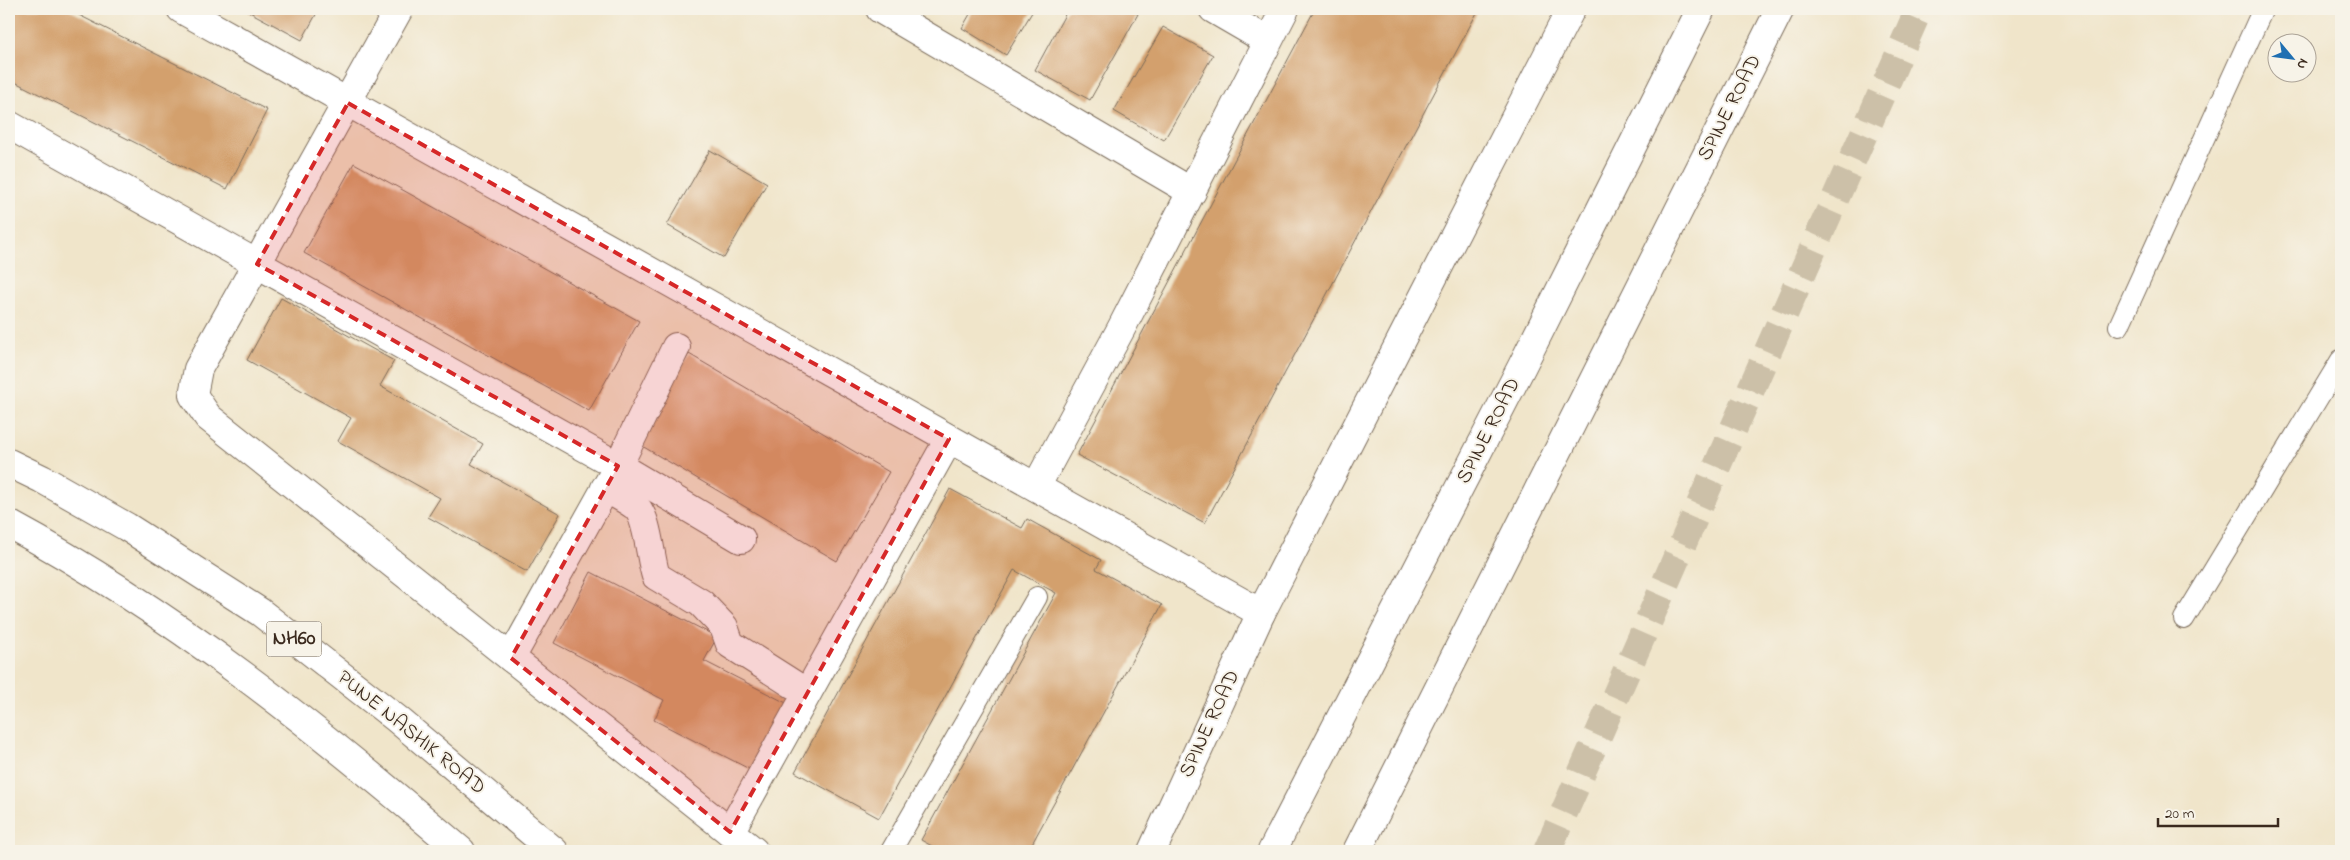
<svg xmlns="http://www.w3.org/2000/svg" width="2350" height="860" font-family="'Indie Flower',sans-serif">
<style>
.building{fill:#d3a06d}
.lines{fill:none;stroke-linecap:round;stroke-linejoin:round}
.tertiary-tunnel{stroke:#ccc0a8;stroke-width:28;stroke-dasharray:28 14;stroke-linecap:butt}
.service-casing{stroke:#7a6b5a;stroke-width:22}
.minor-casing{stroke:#7a6b5a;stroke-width:30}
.tertiary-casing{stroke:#7a6b5a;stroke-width:30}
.primary-casing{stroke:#7a6b5a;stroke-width:30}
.trunk-casing{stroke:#7a6b5a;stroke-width:30}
.service{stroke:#fff;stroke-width:20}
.minor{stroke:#fff;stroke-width:28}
.tertiary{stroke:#fff;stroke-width:28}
.primary{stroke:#fff;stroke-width:28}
.trunk{stroke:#fff;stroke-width:28}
.marked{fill:#d62828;fill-opacity:0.2;stroke:#d62828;stroke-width:4;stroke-dasharray:10 6;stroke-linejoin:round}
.labels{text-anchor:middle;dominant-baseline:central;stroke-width:4;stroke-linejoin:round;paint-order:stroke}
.shield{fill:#f7f3e8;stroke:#73665b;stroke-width:1}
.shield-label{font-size:20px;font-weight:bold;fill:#3b2a1e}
.street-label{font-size:21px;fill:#3b2a1e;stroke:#f7f3e8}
</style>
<rect width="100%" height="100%" fill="#f7f3e8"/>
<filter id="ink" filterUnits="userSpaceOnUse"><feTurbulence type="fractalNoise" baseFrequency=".02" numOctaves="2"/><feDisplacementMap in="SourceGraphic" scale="10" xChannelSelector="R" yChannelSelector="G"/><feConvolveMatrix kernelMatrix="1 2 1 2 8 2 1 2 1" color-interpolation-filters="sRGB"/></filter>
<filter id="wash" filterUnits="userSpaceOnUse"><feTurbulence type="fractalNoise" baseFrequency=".0096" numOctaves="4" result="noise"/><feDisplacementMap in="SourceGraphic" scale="20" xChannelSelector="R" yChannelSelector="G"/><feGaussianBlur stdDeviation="1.12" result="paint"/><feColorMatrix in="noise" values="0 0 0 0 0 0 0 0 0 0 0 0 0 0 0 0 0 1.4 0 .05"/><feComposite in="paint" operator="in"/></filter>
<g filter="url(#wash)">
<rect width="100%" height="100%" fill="#f0e5ca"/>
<g id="blocks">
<g class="building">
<path d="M9 9H67L267 110 227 189 9 79Z"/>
<path d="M244 9H319L302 40Z"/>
<path d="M973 9H1034L1006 55 962 28Z"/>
<path d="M1068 9H1129L1138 14 1090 100 1035 70Z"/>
<path d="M1315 9H1479L1205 523 1077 455Z"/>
<path d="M1163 27 1213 55 1164 140 1114 111Z"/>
<path d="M710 150 767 183 724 258 667 225Z"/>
<path d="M354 163 639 321 589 411 304 253Z"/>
<path d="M281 298 394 361 380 386 483 444 471 464 560 514 527 572 428 517 440 498 338 441 351 418 247 360Z"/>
<path d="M689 354 889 472 837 561 637 443Z"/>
<path d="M950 489 1022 528 1027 519 1101 560 1096 569 1162 605 1028 851H941L921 840 1056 593 1014 570 879 818 795 772Z"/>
<path d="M591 572 717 637 704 661 796 708 761 775 654 720 664 700 554 643Z"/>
</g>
</g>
</g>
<g filter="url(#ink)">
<use href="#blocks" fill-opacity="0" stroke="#7a6b5a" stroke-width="1"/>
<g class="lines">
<path class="tertiary-tunnel" d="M1547 851 1919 9"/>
<g class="service-casing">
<g id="service">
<path d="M2119 326 2263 9"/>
<path d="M2184 619 2341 360"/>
<path d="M891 851 1037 597"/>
</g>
</g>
<g class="minor-casing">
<g id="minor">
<path d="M181 9 1261 613"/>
<path d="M399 9 198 369 193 395 208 417 754 851"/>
<path d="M880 9 1192 192"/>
<path d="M1213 9 1268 41"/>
<path d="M9 125 618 466 741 539"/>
<path d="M1036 487 1122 327 1285 9"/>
<path d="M605 488C615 494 626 499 635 506 648 516 650 559 656 576L701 603 724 627 730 644 807 693"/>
<path d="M511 658 618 466 676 347"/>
<path d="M730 832 949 439"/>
</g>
</g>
<g class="tertiary-casing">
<path id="tertiary" d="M1152 851 1261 613 1571 9"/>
</g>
<g class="primary-casing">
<g id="primary">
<path d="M1272 851 1522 366 1701 9"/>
<path d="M1357 851 1780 9"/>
</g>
</g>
<g class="trunk-casing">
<g id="trunk">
<path d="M9 463 42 479 127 527 260 612 397 719 554 851"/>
<path d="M9 524C174 613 319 730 461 851"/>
</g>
</g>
<use href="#service" class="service"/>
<use href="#minor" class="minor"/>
<use href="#tertiary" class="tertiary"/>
<use href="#primary" class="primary"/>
<use href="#trunk" class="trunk"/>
</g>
</g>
<path class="marked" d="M348 103 949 439 730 832 511 658 618 466 257 264Z"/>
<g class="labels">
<rect class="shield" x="266.5" y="621.5" width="55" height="35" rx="4"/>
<g class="shield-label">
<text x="294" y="639">NH60</text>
</g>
<g class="street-label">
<text transform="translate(1730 108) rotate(-63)">SPINE ROAD</text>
<text transform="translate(1489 431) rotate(-63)">SPINE ROAD</text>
<text transform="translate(1210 724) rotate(-65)">SPINE ROAD</text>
<text transform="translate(411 733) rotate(39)">PUNE NASHIK ROAD</text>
</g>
</g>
<rect width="2350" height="860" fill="none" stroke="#f7f3e8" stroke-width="30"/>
<g transform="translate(2292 58) rotate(119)"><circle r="24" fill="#f7f3e8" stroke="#aca397"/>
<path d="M0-4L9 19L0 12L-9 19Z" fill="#1f6fb2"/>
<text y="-8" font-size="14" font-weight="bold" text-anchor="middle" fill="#3b2a1e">N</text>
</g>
<path d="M2158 818v8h120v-8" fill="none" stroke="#3b2a1e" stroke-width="2.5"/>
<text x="2165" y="818" font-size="15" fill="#3b2a1e" stroke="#f7f3e8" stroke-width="4" paint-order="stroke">20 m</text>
</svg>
